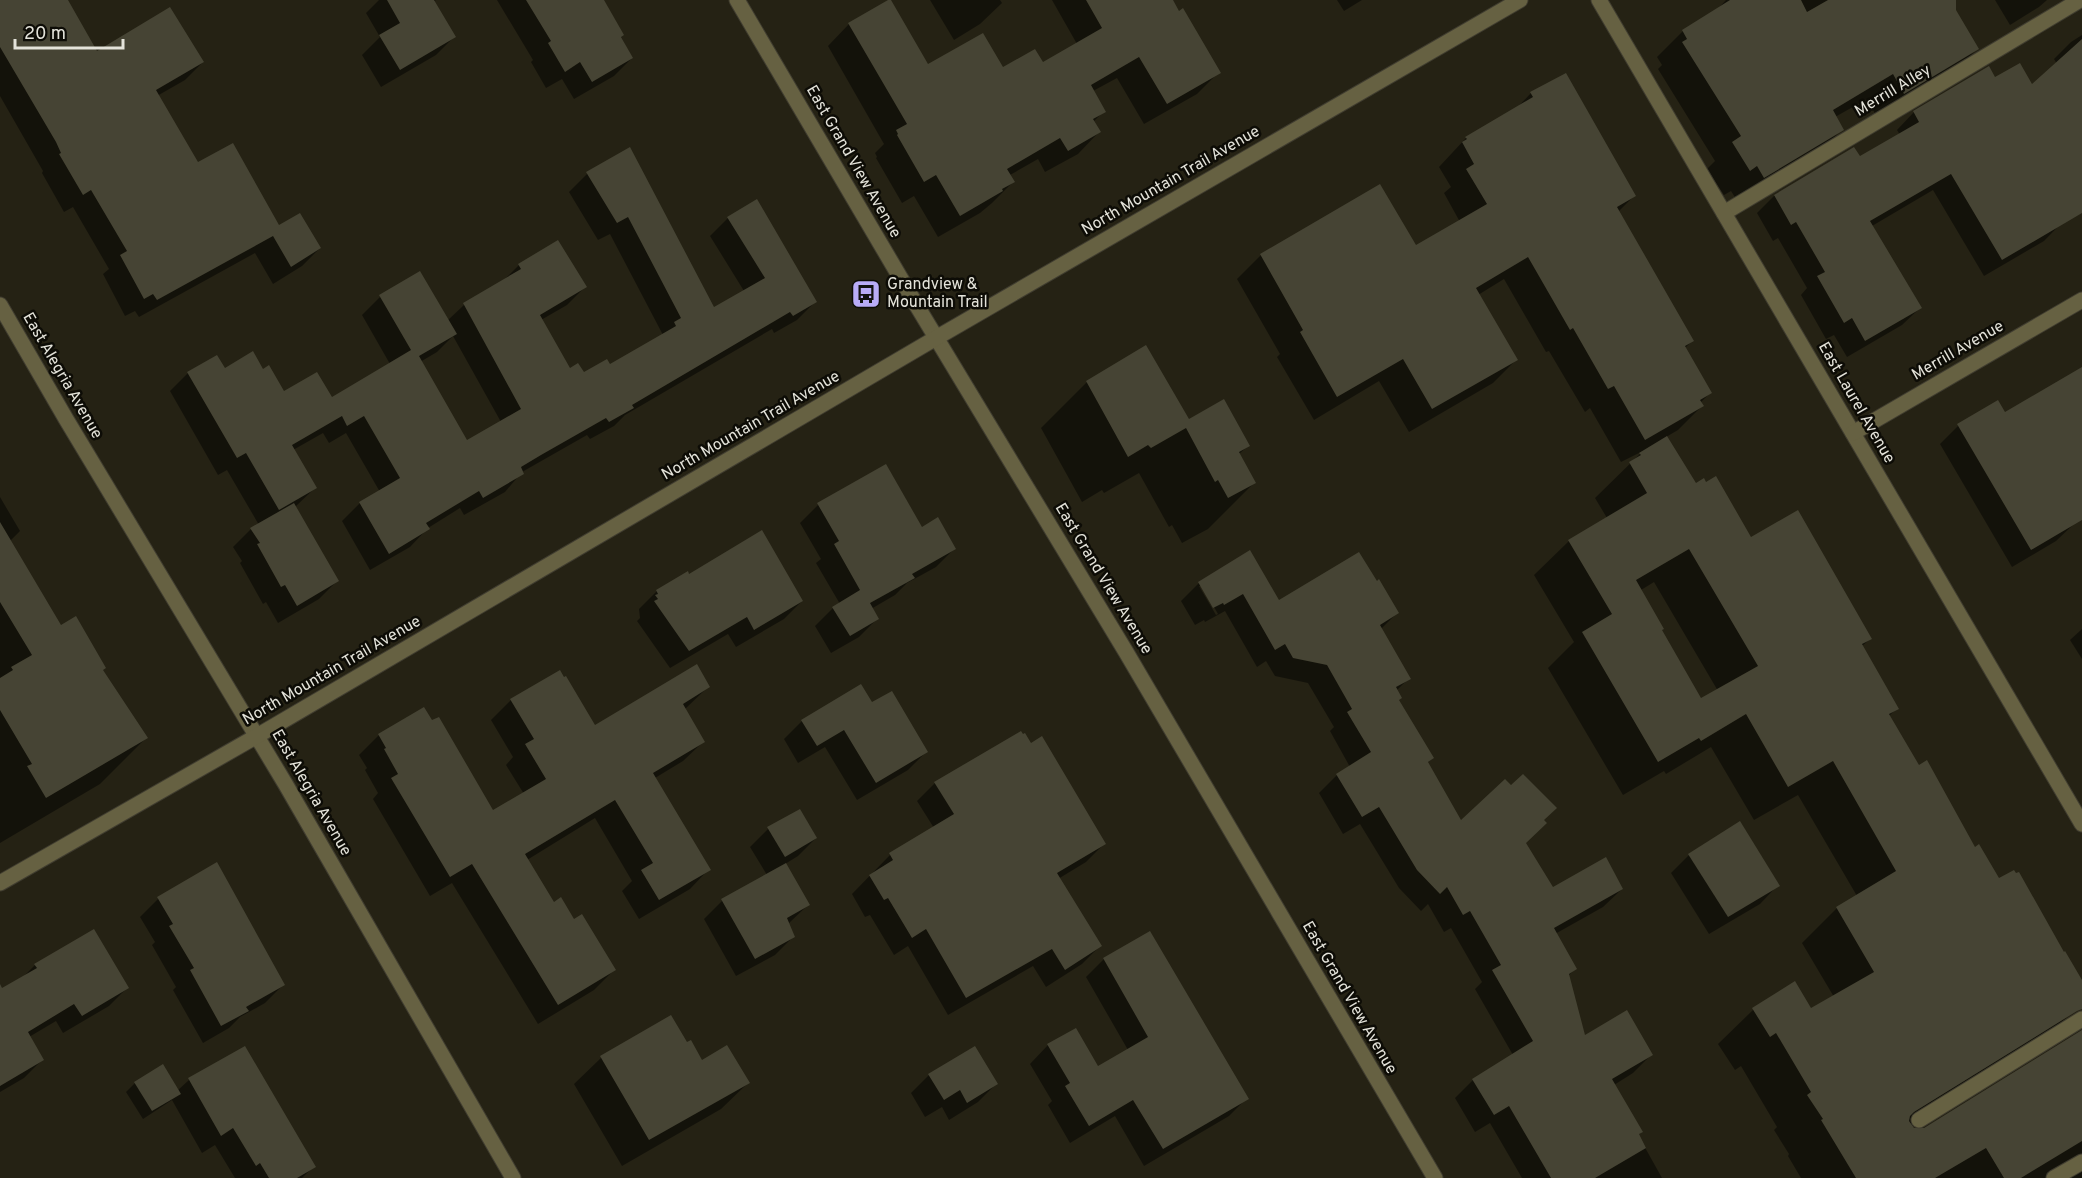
<svg xmlns="http://www.w3.org/2000/svg" width="2082" height="1178" font-family="Overpass,sans-serif">
<style>
.shadow{fill:#0007;fill-rule:evenodd}
.building{fill:#464434;fill-rule:evenodd}
.lines{fill:none;stroke-linecap:round;stroke-linejoin:round}
.lane-casing{stroke:#403d30;stroke-width:17}
.street-casing{stroke:#403d30;stroke-width:17}
.lane{stroke:#666142;stroke-width:15}
.street{stroke:#666142;stroke-width:15}
.labels{text-anchor:middle;dominant-baseline:central;stroke-width:5;stroke-linejoin:round;paint-order:stroke}
.street-label{font-size:16px;fill:#e4e3da;stroke:#0d0c06}
.poi-label{font-size:16px;fill:#e4e3da;stroke:#0d0c06;text-anchor:start}
</style>
<rect width="100%" height="100%" fill="#252214"/>
<g class="shadow">
<path d="M0 0H66L97 53 203 62 185 80 157 96 197 164 278 227 320 248 302 266 273 284 255 253 139 317 135 311 125 316 103 274 109 269 73 207 64 212 42 173 43 171 0 96Z"/>
<path d="M379 0H436L433 2 454 37 436 55 381 87 362 55 380 37 366 13Z"/>
<path d="M497 0H602L632 58 614 76 574 99 562 79 546 88 531 62 533 60Z"/>
<path d="M930 0H1000L1002 3 980 24 954 40Z"/>
<path d="M1052 0H1171L1219 72 1197 94 1144 124 1117 78 1093 91 1104 111 1093 122 1099 132 1078 154 1045 172 1038 159 1010 175 1013 182 992 203 980 213 938 237 914 196 902 203 876 158 877 157 875 153 884 144 828 46 849 24 927 67 1003 69 1042 64 1077 44Z"/>
<path d="M1337 0H1362L1344 11Z"/>
<path d="M1726 0H1893L1977 49 1951 75 1878 119 1867 99 1835 117 1842 129 1817 155 1738 202 1731 191 1724 195 1707 169 1715 161 1658 69 1662 65 1657 57 1683 31 1716 11Z"/>
<path d="M1995 0H2047L2039 7 2010 25Z"/>
<path d="M2082 35V202L2044 241 1984 276 1933 190 1872 226 1920 308 1902 325 1847 357 1834 335 1826 339 1801 295 1807 288 1778 238 1773 241 1757 213 1774 196 1853 149 1859 159 1900 135 1897 130 1914 112 1995 79 2031 87 2057 64 2054 59 2071 42Z"/>
<path d="M1531 93 1634 196 1618 212 1692 341 1684 349 1710 393 1700 403 1702 406 1678 430 1666 437 1695 485 1750 539 1870 639 1862 646 1897 708 1889 716 1918 767 1974 849 2082 987V997L2070 1014 2035 1048 1909 1126 1919 1131 2082 1035V1178H1801L1788 1156 1789 1154 1774 1130 1777 1127 1741 1066 1735 1070 1718 1044 1753 1010 1794 984 1811 1010 1834 997 1802 943 1837 908 1857 896 1798 795 1754 820 1711 747 1666 774 1664 771 1623 795 1548 668 1574 642 1534 575 1569 541 1607 518 1595 498 1643 451 1621 462 1590 408 1585 412 1549 351 1546 352 1504 279 1478 295 1516 360 1493 383 1409 432 1379 381 1314 420 1277 357 1280 354 1237 279 1261 255 1379 186 1415 247 1460 222 1444 193 1451 187 1439 167 1466 138 1515 110ZM1654 582 1718 691 1701 700 1660 631 1641 590Z"/>
<path d="M630 149 714 310 744 291 710 236 728 218 815 302 797 320 774 333 772 329 625 415 614 426 590 439 587 435 522 472 505 492 464 515 460 508 428 528 410 547 370 570 342 521 360 503 380 492 346 433 329 443 323 433 293 450 315 488 295 507 337 581 319 599 278 623 266 602 263 604 240 563 242 561 233 547 251 529 259 525 227 470 218 475 170 391 188 373 224 370 263 371 284 393 331 399 390 364 362 315 380 297 447 321 464 305 503 281 519 265 585 287 567 305 541 320 569 370 583 374 609 366 663 335 610 234 598 240 569 192 587 174ZM453 336 501 422 467 442 420 362 437 352Z"/>
<path d="M1146 347 1188 421 1248 446 1239 454 1254 483 1208 529 1182 543 1172 525 1169 527 1139 473 1104 493 1102 490 1082 502 1041 428 1087 382Z"/>
<path d="M2082 369V475L2075 523 2056 541 2012 567 1940 444 1958 426 2004 414Z"/>
<path d="M0 497 20 531 10 541 61 627 102 670 146 738 100 784 0 843Z"/>
<path d="M818 505 921 529 954 549 936 567 907 583 895 595 871 609 877 619 859 637 831 653 815 626 833 608 840 604 816 563 821 559 800 523Z"/>
<path d="M689 576 802 601 784 619 736 647 728 634 670 668 637 621 640 618 639 609 657 591Z"/>
<path d="M1199 583 1278 602 1397 613 1381 629 1409 678 1396 691 1398 700 1433 758 1427 763 1461 822 1543 820 1524 844 1552 889H1622L1603 907 1555 934 1575 969 1568 976 1585 1037 1651 1055 1633 1073 1614 1085 1638 1135 1662 1178H1522L1490 1123 1475 1132 1455 1098 1473 1080 1513 1055 1475 989 1482 982 1451 928 1444 932 1428 904 1421 911 1399 888 1360 824 1343 834 1319 793 1337 775 1350 767 1330 731 1334 727 1308 683 1275 676 1266 661 1257 667 1225 611 1205 622 1204 620 1195 625 1181 601ZM1199 586H1202L1218 614 1216 615Z"/>
<path d="M2082 629V659L2070 640Z"/>
<path d="M708 687 684 710 703 742 683 761 655 778 709 869 690 889 639 919 622 891 632 881 595 818 527 860 554 904 614 970 594 990 538 1024 452 883 430 896 373 799 378 793 365 770 367 768 359 755 379 735 492 812 524 794 506 765 513 757 491 720 511 700 594 727Z"/>
<path d="M871 704 926 752 908 770 857 800 825 747 798 763 784 739 802 721Z"/>
<path d="M935 783 1104 844 1086 862 1058 879 1100 946 1082 964 1046 987 1033 966 948 1015 908 946 894 955 870 915 865 917 852 894 890 855 934 828 917 801Z"/>
<path d="M768 829 816 838 798 856 785 864 808 905 788 924 793 937 775 955 736 976 704 919 722 901 767 875 750 847Z"/>
<path d="M1689 855 1778 885 1760 904 1709 934 1671 873Z"/>
<path d="M216 864 283 985 265 1003 240 1017 229 1028 203 1043 173 990 176 987 152 945 155 942 140 917 158 899Z"/>
<path d="M1104 959 1247 1098 1229 1116 1144 1166 1115 1116 1070 1143 1048 1105 1052 1101 1030 1064 1048 1045 1098 1068 1128 1050 1086 977Z"/>
<path d="M35 965 127 988 109 1006 63 1033 56 1021 29 1037 42 1060 24 1078 0 1092V990L23 977Z"/>
<path d="M671 1017 687 1044 702 1062 748 1083 721 1109 622 1166 574 1084 601 1058Z"/>
<path d="M244 1048 314 1166 302 1178H235L215 1145 202 1153 172 1100 143 1119 126 1092 135 1083 177 1091 189 1080Z"/>
<path d="M929 1075 996 1084 978 1102 949 1120 942 1107 925 1117 911 1093Z"/>
</g>
<g class="building">
<path d="M0 0H68L97 51 170 7 204 62 156 90 198 162 233 143 279 225 300 213 321 248 291 267 273 236 157 300 153 294 144 299 120 255 127 251 91 190 83 195 59 154 61 153 56 142 0 47Z"/>
<path d="M387 0H434L456 37 400 70 379 35 400 23Z"/>
<path d="M526 0H604L624 35 621 37 633 58 592 82 580 62 565 72 548 43 551 41Z"/>
<path d="M888 0H891L928 64 983 33 1003 67 1035 49 1043 62 1102 28 1086 0H1173L1179 11 1183 8 1221 73 1167 104 1139 57 1091 85 1106 112 1093 119 1101 132 1068 151 1060 138 1007 169 1015 182 1002 189 1003 191 960 216 936 175 924 182 897 135 898 134 896 130 907 124 848 23Z"/>
<path d="M1730 0H1801L1807 12 1828 0H1956V10L1979 49 1904 94 1893 74 1833 110 1844 130 1764 178 1757 166 1750 171 1732 142 1741 136 1682 42 1687 39 1682 30Z"/>
<path d="M2082 39V213L2002 260 1951 174 1870 221 1922 308 1865 341 1852 318 1844 323 1817 276 1825 272 1796 222 1791 225 1774 195 1854 147 1860 156 1919 122 1913 111 1989 66 1995 77 2020 63 2032 84Z"/>
<path d="M1566 73 1636 196 1617 207 1694 341 1685 346 1712 393 1700 400 1704 406 1645 440 1614 386 1608 389 1573 328 1570 330 1528 257 1476 288 1518 360 1432 409 1403 359 1337 397 1300 332 1303 330 1260 254 1380 184 1416 245 1487 204 1466 169 1474 164 1462 142 1467 139 1465 137 1533 97 1530 92Z"/>
<path d="M630 147 714 307 765 278 727 217 757 199 817 302 793 316 790 312 632 405 634 408 609 422 606 418 541 455 521 467 524 474 483 498 479 491 426 523 430 529 389 554 359 502 400 478 364 416 347 426 342 416 292 445 317 488 279 510 246 453 237 458 187 372 217 355 225 368 253 351 263 369 269 365 284 391 317 372 332 397 411 350 379 295 420 271 457 334 419 356 467 440 521 409 463 303 521 269 518 264 558 240 587 287 540 315 570 368 578 363 584 372 607 359 610 364 676 326 674 322 681 318 628 217 617 223 586 172Z"/>
<path d="M1146 345 1189 419 1224 399 1250 446 1239 452 1256 483 1228 498 1218 480 1215 482 1186 428 1151 448 1148 445 1128 457 1086 381Z"/>
<path d="M2082 367V520L2031 550 1957 424 1998 400 2005 412Z"/>
<path d="M1667 436 1696 483 1704 478 1706 482 1716 476 1751 537 1798 510 1872 639 1862 644 1899 709 1889 714 1919 765 1927 760 1975 847 1979 844 1999 878 2014 870 2016 873 2019 872 2064 952 2065 951 2082 980V1009L2077 1011 1914 1112 1910 1116 1909 1121 1914 1128H1924L2082 1030V1141L2021 1178H2004L1986 1148 1935 1178H1856L1821 1120 1823 1119 1807 1095 1811 1092 1776 1033 1770 1037 1752 1008 1795 981 1811 1008 1874 972 1836 907 1896 871 1833 761 1788 787 1746 714 1701 741 1699 738 1658 762 1582 632 1612 614 1568 540 1647 493 1629 462 1641 455 1639 453ZM1689 549 1758 666 1701 698 1662 630 1664 629 1636 580Z"/>
<path d="M886 464 922 527 938 517 956 549 912 574 915 578 870 603 879 619 850 636 832 607 860 590 834 544 839 541 817 503Z"/>
<path d="M294 503 339 581 297 606 285 585 281 587 257 544 260 543 250 528Z"/>
<path d="M0 522 61 625 76 616 106 668 103 670 148 738 46 798 27 766 32 764 0 710V678L13 670 11 667 32 655 0 602Z"/>
<path d="M762 530 803 601 754 630 747 617 689 651 654 601 658 599 655 595 658 594 656 590 688 571 689 574Z"/>
<path d="M1250 550 1279 600 1359 552 1377 581 1379 579 1399 613 1380 625 1411 679 1396 687 1402 698 1399 700 1434 758 1428 762 1461 820 1505 779 1511 785 1523 774 1557 808 1544 820 1547 823 1526 843 1553 887 1606 857 1623 889 1554 928 1577 969 1569 974 1585 1035 1627 1010 1653 1055 1612 1079 1643 1132 1639 1134 1646 1148 1595 1178H1551L1509 1106 1494 1115 1472 1079 1533 1041 1492 970 1501 965 1470 911 1463 915 1447 887 1440 894 1417 870 1379 807 1362 817 1336 774 1371 752 1347 712 1352 709 1327 665 1293 658 1285 644 1275 650 1243 594 1224 605 1223 603 1213 608 1198 582Z"/>
<path d="M697 664 710 687 683 704 705 742 653 773 711 870 659 900 641 870 653 863 615 800 525 854 554 902 561 897 574 919 582 914 616 970 558 1005 472 864 450 877 391 778 398 774 384 749 386 748 378 734 424 707 432 720 439 717 493 810 546 779 525 744 534 739 510 699 560 670 564 677 566 676 595 725Z"/>
<path d="M861 684 872 702 892 691 928 752 876 783 844 730 817 746 801 720Z"/>
<path d="M1021 731 1023 734 1025 733 1031 743 1042 736 1106 844 1057 873 1102 946 1065 970 1052 949 966 998 926 929 912 938 888 898 884 900 869 875 893 860 889 853 954 814 934 782Z"/>
<path d="M800 809 817 838 785 857 767 827Z"/>
<path d="M1740 821 1780 886 1728 917 1688 854Z"/>
<path d="M217 862 285 985 246 1007 249 1011 221 1026 190 970 194 968 169 926 173 924 157 897Z"/>
<path d="M786 863 810 905 787 918 795 937 755 959 721 899Z"/>
<path d="M94 929 129 988 82 1016 74 1004 28 1032 44 1060 0 1086V984L2 988 37 968 34 964Z"/>
<path d="M1150 931 1249 1099 1163 1149 1133 1100 1089 1126 1065 1086 1070 1083 1047 1044 1076 1028 1098 1066 1148 1037 1103 958Z"/>
<path d="M671 1015 687 1042 691 1040 702 1060 727 1045 750 1083 649 1140 600 1056Z"/>
<path d="M245 1046 316 1167 297 1178H269L260 1163 256 1166 233 1128 221 1136 188 1078Z"/>
<path d="M975 1046 998 1084 967 1103 960 1090 944 1100 928 1074Z"/>
<path d="M163 1064 181 1094 152 1111 134 1082Z"/>
</g>
<g class="lines">
<g class="lane-casing">
<g id="lane">
<path d="M1724 213 2080 0"/>
<path d="M1919 1120 2082 1019"/>
<path d="M2054 1178 2082 1162"/>
</g>
</g>
<g class="street-casing">
<g id="street">
<path d="M737 0 917 306 1126 652 1435 1178"/>
<path d="M1599 0 2082 824"/>
<path d="M0 305 66 419 286 785 513 1178"/>
<path d="M1853 433 2082 300"/>
<path d="M0 883 257 736 936 338 1520 0"/>
</g>
</g>
<use href="#lane" class="lane"/>
<use href="#street" class="street"/>
</g>
<defs>
<g id="bus-square" transform="scale(1.5)"><rect x="-9" y="-9" width="18" height="18" rx="4" fill="#b8abf7" stroke="#0d0c06"/><path d="M-5-6H5V4H4V6H2V4H-2V6H-4V4H-5ZM-3.5-4V0h7V-4ZM-3.5 1.2v1.5H-2V1.2ZM2 1.2v1.5H3.5V1.2Z" fill="#111"/></g>
</defs>
<g fill-rule="evenodd">
<use href="#bus-square" x="866" y="294"/>
</g>
<g class="labels">
<g class="street-label">
<text transform="translate(1893 91) rotate(-31)">Merrill Alley</text>
<text transform="translate(853 162) rotate(60)">East Grand View Avenue</text>
<text transform="translate(1171 181) rotate(-30)">North Mountain Trail Avenue</text>
<text transform="translate(1958 351) rotate(-30)">Merrill Avenue</text>
<text transform="translate(62 376) rotate(60)">East Alegria Avenue</text>
<text transform="translate(1856 403) rotate(60)">East Laurel Avenue</text>
<text transform="translate(751 426) rotate(-30)">North Mountain Trail Avenue</text>
<text transform="translate(1103 579) rotate(59)">East Grand View Avenue</text>
<text transform="translate(332 671) rotate(-30)">North Mountain Trail Avenue</text>
<text transform="translate(311 793) rotate(60)">East Alegria Avenue</text>
<text transform="translate(1349 998) rotate(60)">East Grand View Avenue</text>
</g>
<g class="poi-label">
<text x="887" y="285">Grandview &amp;<tspan x="887" dy="18">Mountain Trail</tspan></text>
</g>
</g>
<path d="M15 39v9h108v-9" fill="none" stroke="#e4e3da" stroke-width="3"/>
<text x="24" y="39" font-size="18" fill="#e4e3da" stroke="#0d0c06" stroke-width="4.5" paint-order="stroke">20 m</text>
</svg>
